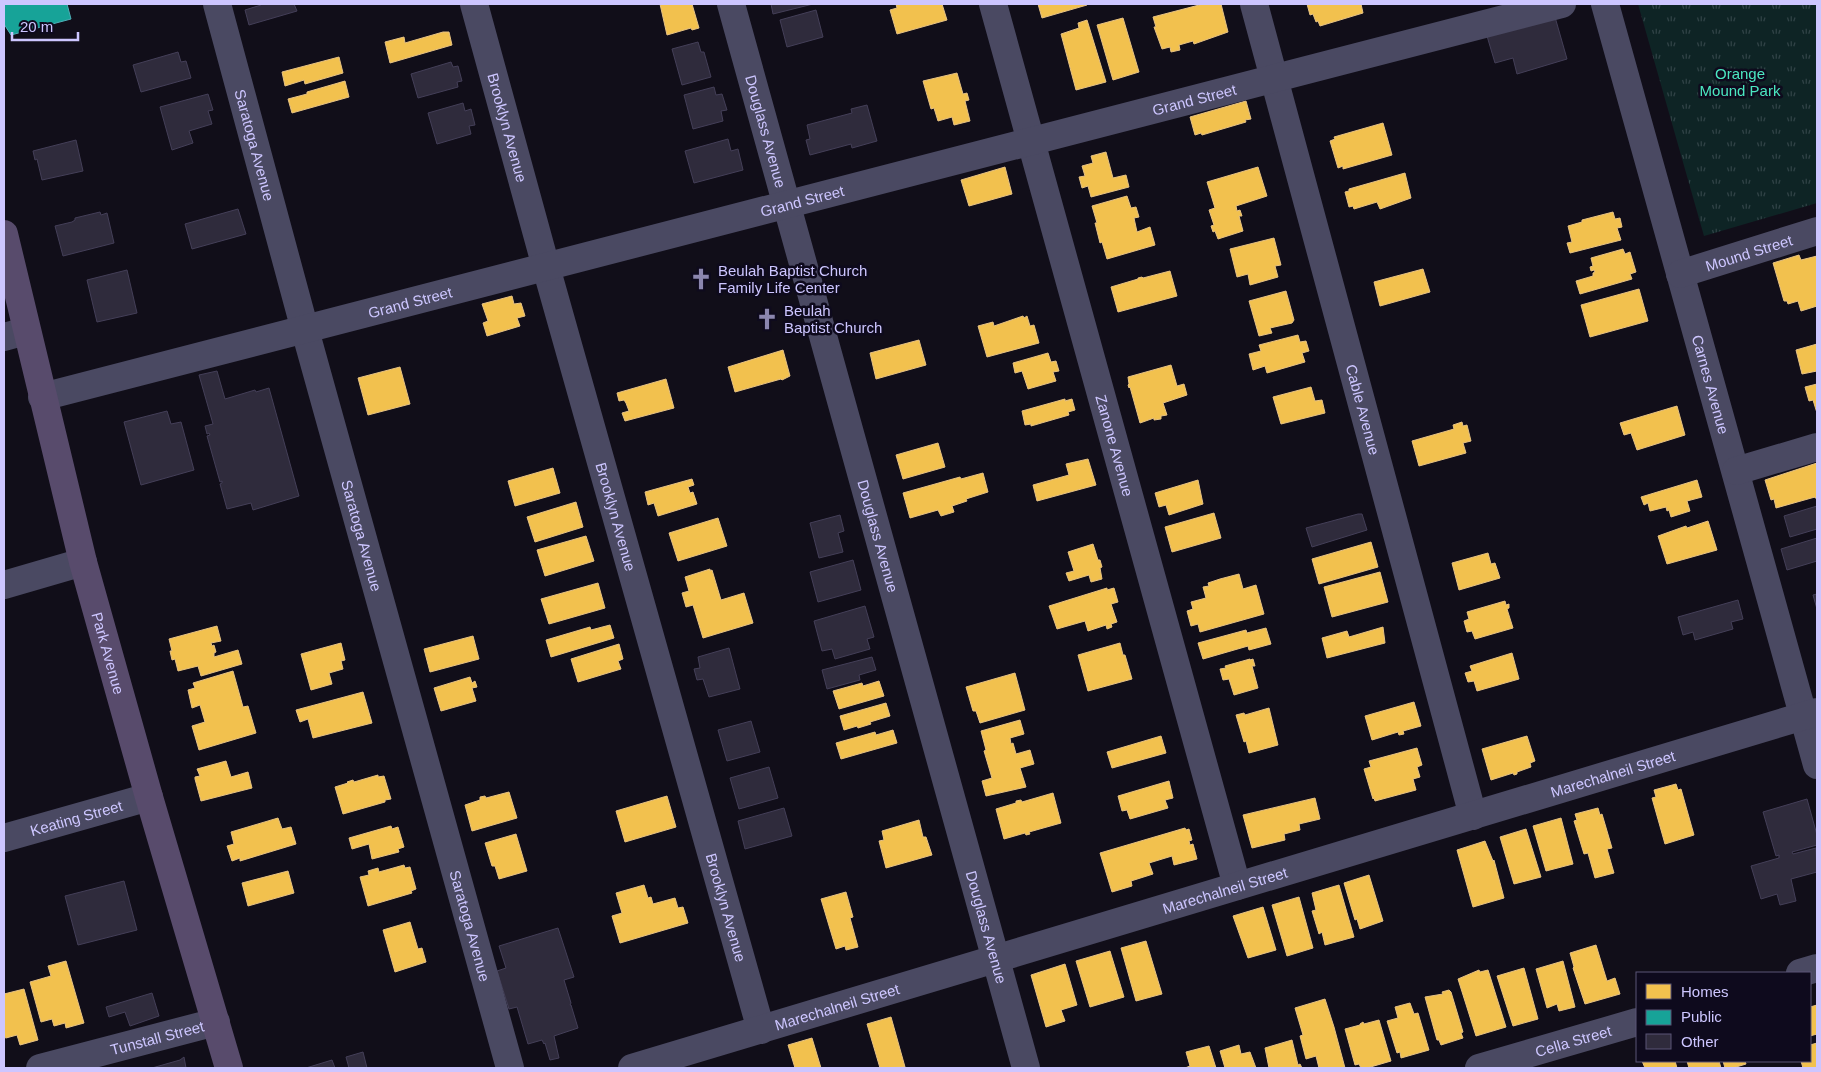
<svg xmlns="http://www.w3.org/2000/svg" width="1821" height="1072" font-family="Helvetica,sans-serif">
<style>
.grass{fill:url(#grass-tufts)}
.homes{fill:#f2c14e;stroke:#e7c283}
.public{fill:#17a398;stroke:#4eaeb7}
.building{fill:#2f2b3c;stroke:#443f58}
.lines{fill:none;stroke-linecap:round;stroke-linejoin:round}
.minor{stroke:#4a4962;stroke-width:28}
.major{stroke:#584b6c;stroke-width:28}
.labels{text-anchor:middle;dominant-baseline:central;stroke-width:5;stroke-linejoin:round;paint-order:stroke}
.park-label{font-size:15px;fill:#4be7c1;stroke:#0e0a1d}
.street-label{font-size:15px;fill:#cdc6ff;stroke:#0e0a1d}
.poi-label{font-size:15px;fill:#cdc6ff;stroke:#0e0a1d;text-anchor:start}
</style>
<defs>
<pattern id="grass-tufts" width="24" height="20" patternUnits="userSpaceOnUse" patternTransform="scale(1.25)"><rect width="24" height="20" fill="#0e2425"/><path d="M3 7l-1-3M5 7V3M7 7l1-3M15 17l-1-3M17 17v-4M19 17l1-3" fill="none" stroke="#304246"/></pattern>
</defs>
<rect width="100%" height="100%" fill="#110e19"/>
<path class="grass" d="M1638 4H1817V203L1704 236Z"/>
<g class="homes">
<path d="M660 4H692L699 28 692 30 691 28 667 35Z"/>
<path d="M896 4H942L947 20 897 34 890 10 897 8Z"/>
<path d="M1038 4H1086L1087 5 1042 18Z"/>
<path d="M1203 4H1221L1228 32 1194 44 1193 41 1179 45 1180 50 1171 52 1170 47 1162 49 1154 27H1156L1153 17Z"/>
<path d="M1307 4H1361L1363 13 1320 26 1318 21 1316 22 1313 14 1310 15Z"/>
<path d="M1123 18 1139 72 1113 80 1097 25Z"/>
<path d="M1087 20 1106 82 1076 90 1061 34 1079 28 1078 23Z"/>
<path d="M443 32H449L452 45 390 63 385 42 404 37 405 43Z"/>
<path d="M339 57 343 73 305 84 304 80 285 86 282 72Z"/>
<path d="M957 73 963 94 967 93 969 100 965 101 970 121 954 125 952 117 938 121 934 108 931 109 923 81Z"/>
<path d="M345 81 349 97 292 113 288 99 307 94V92Z"/>
<path d="M1246 101 1251 119 1245 120 1246 122 1202 135 1201 133 1195 135 1190 117Z"/>
<path d="M1383 123 1392 155 1343 169V166L1338 168 1330 141 1335 139 1334 137Z"/>
<path d="M1106 152 1113 178 1126 175 1129 187 1091 197 1088 186 1082 188 1079 177 1085 176 1082 166 1093 163 1091 156Z"/>
<path d="M1005 167 1012 194 969 206 961 180Z"/>
<path d="M1258 167 1267 196 1236 206 1237 211 1240 210 1242 216H1239L1243 231 1218 239 1215 231 1213 232 1211 226 1214 225 1209 210 1215 208 1207 182Z"/>
<path d="M1405 173 1411 198 1380 209 1377 202 1354 209 1353 206 1349 207 1345 192 1349 191V189Z"/>
<path d="M1127 196 1131 208 1136 207 1139 217 1134 218 1137 232 1150 227 1155 245 1107 259 1102 242 1100 243 1095 223H1097L1092 206Z"/>
<path d="M1613 212 1615 219 1620 218 1622 227 1617 228 1621 240 1570 253 1567 243 1572 242 1568 226 1582 222V220Z"/>
<path d="M1274 238 1281 265 1275 266 1278 277 1250 285 1248 274 1237 277 1230 249Z"/>
<path d="M1623 249 1625 254 1630 252 1636 272 1630 274 1632 279 1580 294 1576 281 1593 276V273L1595 272 1594 270 1591 271 1590 267 1593 266 1591 258Z"/>
<path d="M1799 255 1801 260 1817 256V306L1801 311 1798 301 1788 304 1787 301H1784L1773 263Z"/>
<path d="M1423 269 1430 292 1380 306 1374 282Z"/>
<path d="M1170 271 1177 296 1118 312 1111 287 1138 279V278L1142 277 1143 278Z"/>
<path d="M1639 289 1648 321 1590 337 1581 305Z"/>
<path d="M1286 291 1294 320 1292 323 1270 328 1272 333 1259 336 1249 301Z"/>
<path d="M512 296 514 304 521 303 525 316 517 318 520 326 487 336 483 323 488 321 482 304Z"/>
<path d="M1023 316 1024 318 1027 316 1030 326 1034 325 1039 343 987 357 978 326 993 322 994 326Z"/>
<path d="M1298 335 1300 342 1306 341 1309 351 1302 353 1305 362 1267 373 1265 366 1253 370 1249 354 1261 351 1259 345Z"/>
<path d="M919 340 926 365 876 379 870 353Z"/>
<path d="M1817 344V371L1802 374 1796 350Z"/>
<path d="M783 350 790 376 782 380 781 379 735 392 728 367Z"/>
<path d="M1048 353 1051 362 1056 361 1059 371 1053 372 1056 381 1028 389 1022 371 1015 373 1013 363Z"/>
<path d="M1171 365 1177 386 1184 384 1187 395 1163 403 1167 415 1161 416V419L1154 420V418L1140 423 1130 387 1129 388 1128 385 1129 384 1128 377Z"/>
<path d="M400 367 410 404 368 415 358 378Z"/>
<path d="M666 379 674 408 625 421 622 413 629 411 626 403 624 400 619 401 617 393Z"/>
<path d="M1817 384V413L1813 400 1809 401 1805 387Z"/>
<path d="M1311 387 1315 401 1322 400 1325 413 1281 424 1273 397Z"/>
<path d="M1065 399V401L1072 399 1075 410 1068 412 1069 415 1031 426V424L1025 425 1022 411Z"/>
<path d="M1677 406 1685 435 1637 450 1631 433 1624 435 1620 423Z"/>
<path d="M1462 422 1463 426 1467 425 1471 441 1463 443 1466 453 1419 466 1412 441 1454 429 1453 425Z"/>
<path d="M938 443 945 467 903 479 896 455Z"/>
<path d="M1088 459 1096 485 1037 501 1033 485 1069 475 1066 464Z"/>
<path d="M1817 463V498H1815V497L1776 508 1774 499 1771 500 1765 480Z"/>
<path d="M553 468 560 493 515 506 508 481Z"/>
<path d="M983 473 988 492 966 499 967 501 952 506 954 512 941 516 938 510 910 518 903 493 960 477 961 479Z"/>
<path d="M692 479 694 485 688 487 690 493 693 492 697 504 658 516 654 503 648 505 645 492Z"/>
<path d="M1198 480 1203 504 1169 515 1166 505 1159 507 1155 493Z"/>
<path d="M1697 480 1702 497 1687 501 1690 511 1671 517 1669 510 1667 511 1666 507 1650 511 1648 503 1644 505 1641 497Z"/>
<path d="M576 502 583 527 535 542 527 517Z"/>
<path d="M1214 513 1221 538 1172 552 1165 527Z"/>
<path d="M718 518 727 546 678 561 669 533Z"/>
<path d="M1708 521 1717 550 1667 564 1658 536 1686 526 1687 528Z"/>
<path d="M586 536 594 561 545 576 537 550Z"/>
<path d="M1371 542 1378 567 1319 584 1312 559Z"/>
<path d="M1093 544 1098 560H1100L1102 567 1100 568 1102 579 1091 582 1089 575 1069 581 1066 573 1074 571 1068 552Z"/>
<path d="M1488 553 1491 564 1495 563 1500 578 1459 590 1452 563Z"/>
<path d="M710 569V571L712 570 721 600 744 593 753 623 703 638 693 605 686 607 682 593 689 591 685 577Z"/>
<path d="M1380 572 1388 602 1332 617 1324 587Z"/>
<path d="M1239 574 1243 589 1256 585 1264 614 1200 632 1198 624 1191 626 1187 611 1193 609 1191 602 1206 598 1203 587 1209 586 1208 583 1220 579Z"/>
<path d="M598 583 605 608 549 624 541 599Z"/>
<path d="M1107 588V590L1114 588 1118 602 1111 604 1117 622 1111 624 1112 627 1107 629 1106 625 1088 631 1085 621 1057 629 1049 606Z"/>
<path d="M1505 601 1506 605 1509 604V608L1507 609 1513 628 1475 639 1472 631 1467 632 1464 621 1469 619 1467 612Z"/>
<path d="M610 625 614 638 551 657 546 640 590 627 591 630Z"/>
<path d="M217 626 221 641 211 643 212 646 214 645 216 652 214 653V657L238 650 242 664 201 676 198 666 178 671 175 659 172 660 170 651H172L169 639Z"/>
<path d="M1383 627 1385 643 1327 658 1322 638 1347 631 1349 637Z"/>
<path d="M1266 628 1271 644 1249 650 1248 646 1203 659 1198 643 1246 630 1247 633Z"/>
<path d="M473 636 479 659 430 672 424 649Z"/>
<path d="M341 643 345 660 341 661 343 669 329 673 332 684 311 690 301 654Z"/>
<path d="M1120 643 1123 655H1125L1132 679 1088 691 1078 655Z"/>
<path d="M619 644 623 659 618 661 621 669 578 682 571 659Z"/>
<path d="M1512 653 1519 679 1477 691 1474 681 1468 682 1465 673 1472 671 1470 666Z"/>
<path d="M1250 659V660L1253 659 1255 666H1252L1258 688 1234 695 1229 679 1223 680 1220 669 1226 668 1225 666Z"/>
<path d="M233 671 243 707 248 706 256 733 199 750 192 726 205 722 200 705 192 708 188 690 195 688 193 683Z"/>
<path d="M1015 673 1025 710 980 723 976 711H973L966 687Z"/>
<path d="M470 677 472 683 475 681 477 687 472 688 476 701 441 711 434 688Z"/>
<path d="M879 681 884 696 839 709 833 691 862 683 863 686Z"/>
<path d="M363 692 372 723 313 738 308 719 300 722 296 710Z"/>
<path d="M1414 702 1421 726 1403 731 1404 734 1399 735 1398 732 1372 740 1365 716Z"/>
<path d="M886 703 890 716 870 722 871 724 858 728 857 726 844 730 840 716Z"/>
<path d="M1269 708 1278 745 1249 753 1246 741 1244 742 1236 715 1244 713 1245 715Z"/>
<path d="M1020 720 1024 734 1010 738 1011 744 1013 743 1016 754 1030 750 1034 764 1020 768 1026 787 986 796 982 781 992 778 984 751 986 750 981 731Z"/>
<path d="M893 730 897 743 841 759 836 743 875 732 876 735Z"/>
<path d="M1161 736 1166 753 1112 768 1107 752Z"/>
<path d="M1527 736 1535 761 1530 763 1531 767 1517 772V774L1514 775 1513 773 1491 780 1482 749Z"/>
<path d="M1417 748 1422 765 1417 767 1420 777 1413 779 1416 790 1375 801 1374 798 1373 799 1364 769 1371 767 1369 761Z"/>
<path d="M226 761 231 777 248 772 252 788 201 801 195 779V777L200 776 197 769Z"/>
<path d="M378 775V777L384 776 391 799 385 800V802L343 814 335 787 348 783 347 782 353 780 354 782Z"/>
<path d="M1169 781 1173 798 1165 800 1168 808 1130 819 1127 810 1122 811 1118 796Z"/>
<path d="M1676 784 1678 790 1681 789 1694 835 1665 844 1652 798 1656 797 1654 790Z"/>
<path d="M509 792 517 818 472 831 465 805 480 800V797L485 796 486 798Z"/>
<path d="M1053 793 1061 823 1029 832 1030 834 1026 835 1025 833 1004 839 996 809 1016 803V801L1021 800 1022 802Z"/>
<path d="M667 796 676 827 625 842 616 811Z"/>
<path d="M1315 798 1320 819 1299 824 1300 830 1284 834 1285 840 1252 848 1243 815Z"/>
<path d="M1598 808 1600 815 1602 814 1612 848 1607 849 1614 873 1595 878 1588 853 1584 854 1574 821 1577 820 1575 814Z"/>
<path d="M278 818 282 829 291 827 296 844 240 861V858L232 861 227 846 234 844 231 832Z"/>
<path d="M1561 818 1573 864 1546 871 1533 826Z"/>
<path d="M919 820 923 837H926L932 855 886 868 879 841 884 840 882 831Z"/>
<path d="M391 826 392 829 398 827 404 847 398 849 399 852 372 859 369 844 352 849 349 838Z"/>
<path d="M1185 828 1186 830 1189 829 1192 840 1189 841 1190 845 1193 844 1197 859 1174 865 1172 856 1149 863 1153 874 1131 881 1132 886 1112 892 1100 853Z"/>
<path d="M1526 829 1541 877 1514 884 1500 837Z"/>
<path d="M516 834 527 871 499 879 495 866H492L485 843Z"/>
<path d="M1485 841 1493 861 1494 860 1504 898 1473 907 1457 850Z"/>
<path d="M404 865 405 868 410 867 416 889 411 891 412 893 368 906 360 877 369 875 368 871 378 868 379 872Z"/>
<path d="M288 871 294 893 248 906 242 883Z"/>
<path d="M1369 875 1383 921 1360 929 1357 919 1355 920 1344 883Z"/>
<path d="M644 885 648 898 651 897 653 904 675 898 678 908 683 907 688 923 620 943 612 916 622 913 616 893Z"/>
<path d="M1339 885 1354 937 1325 945 1322 932 1319 934 1312 911 1316 910 1312 893Z"/>
<path d="M846 892 853 917 850 918 858 947 846 950 845 946 836 949 821 899Z"/>
<path d="M1299 897 1313 948 1287 956 1272 905Z"/>
<path d="M1263 907 1276 950 1248 958 1233 916Z"/>
<path d="M410 922 418 949 422 948 426 962 395 972 383 930Z"/>
<path d="M1146 941 1162 994 1136 1001 1121 948Z"/>
<path d="M1596 945 1607 981 1615 978 1620 994 1585 1004 1573 968 1574 967 1570 953Z"/>
<path d="M1110 951 1124 997 1090 1007 1076 961Z"/>
<path d="M66 961 84 1023 66 1028 65 1023 54 1026 52 1019 41 1022 30 982 51 976 48 966Z"/>
<path d="M1563 961 1575 1007 1559 1011 1557 1004 1547 1008 1536 969Z"/>
<path d="M1065 964 1077 1005 1061 1010 1065 1021 1046 1027 1031 975Z"/>
<path d="M1524 968 1538 1019 1513 1026 1497 976Z"/>
<path d="M1479 970 1480 972 1488 970 1506 1027 1476 1036 1458 979Z"/>
<path d="M24 989 38 1040 20 1045 17 1035 6 1038 4 1037V994Z"/>
<path d="M1449 990 1451 992 1463 1032 1461 1033 1463 1038 1441 1045 1439 1040H1437L1425 997 1443 994 1442 992Z"/>
<path d="M1325 999 1334 1027 1345 1068H1319L1316 1056 1306 1059 1300 1036 1303 1035 1295 1008Z"/>
<path d="M1410 1003 1414 1014 1418 1013 1429 1050 1401 1058 1400 1052 1397 1053 1387 1021 1398 1018 1395 1007Z"/>
<path d="M1817 1005V1034L1810 1036V1007Z"/>
<path d="M891 1017 905 1067 880 1068 867 1024Z"/>
<path d="M1379 1020 1391 1061 1367 1068H1361L1359 1064 1355 1065 1345 1029 1360 1025V1024L1363 1022 1364 1024Z"/>
<path d="M812 1038 821 1068H795L788 1045Z"/>
<path d="M1292 1040 1298 1065 1300 1064 1302 1068H1269L1265 1048Z"/>
<path d="M1817 1043V1068H1803L1801 1061H1810V1045Z"/>
<path d="M1239 1045 1241 1054 1250 1052 1256 1068H1225L1220 1051Z"/>
<path d="M1209 1046 1216 1068H1185L1190 1066 1186 1052Z"/>
<path d="M1642 1061H1675L1677 1068H1645Z"/>
<path d="M1687 1061H1719L1721 1068H1689Z"/>
<path d="M1723 1061H1745L1746 1064 1733 1068H1725Z"/>
</g>
<path class="public" d="M4 4H67L71 19 11 35 4 24Z"/>
<g class="building">
<path d="M260 4H294L297 11 249 25 245 10 261 5Z"/>
<path d="M771 4H813L773 14Z"/>
<path d="M816 10 823 37 787 47 780 20Z"/>
<path d="M1555 17 1567 59 1517 74 1513 58 1495 63 1487 36Z"/>
<path d="M698 42 701 52H704L711 77 682 85 672 49Z"/>
<path d="M178 52 181 62 186 61 191 78 141 92 133 65Z"/>
<path d="M451 62 453 67 458 66 462 81 457 82 458 87 418 98 411 74Z"/>
<path d="M714 87 716 95 722 94 727 110 721 111 723 121 693 129 684 95Z"/>
<path d="M208 94 213 110 208 111 212 124 189 131 193 143 172 150 160 107Z"/>
<path d="M463 103 465 111 471 109 475 125 469 126 471 134 437 144 428 113Z"/>
<path d="M867 105 877 141 852 148 851 144 810 155 806 140 810 139 807 125 852 113 851 109Z"/>
<path d="M728 139 731 151 738 149 743 170 694 183 685 151Z"/>
<path d="M76 140 83 171 42 180 37 159 35 160 33 151Z"/>
<path d="M238 209 246 234 192 249 185 224Z"/>
<path d="M100 212 101 215 107 213 114 243 63 256 55 226 72 222 75 220V218Z"/>
<path d="M127 270 137 313 97 322 87 280Z"/>
<path d="M217 371 225 399 255 390 256 392 269 388 299 496 253 510 251 503 227 509 220 484 222 483V481L220 482 207 436 210 435 209 433 207 434 205 426 213 424 199 375Z"/>
<path d="M167 411 171 424 181 422 194 470 141 485 124 422Z"/>
<path d="M1817 506V529L1790 537 1784 516Z"/>
<path d="M1358 514H1362L1367 530 1312 547 1306 528Z"/>
<path d="M840 515 844 531 838 533 843 552 819 558 810 523Z"/>
<path d="M1817 538V561L1787 570 1781 549Z"/>
<path d="M853 560 861 590 818 602 810 572Z"/>
<path d="M1817 594V609L1813 595Z"/>
<path d="M1738 600 1743 619 1731 622 1733 629 1695 640 1693 632 1683 635 1678 617Z"/>
<path d="M865 606 874 637 867 639 870 649 835 659 832 649 822 651 814 621Z"/>
<path d="M729 648 740 689 709 697 703 679 697 680 694 669 700 668 698 657Z"/>
<path d="M872 657 876 670 859 675 860 680 827 689 822 670Z"/>
<path d="M751 721 760 752 727 761 718 730Z"/>
<path d="M769 767 778 798 739 809 730 778Z"/>
<path d="M1807 799 1817 835V845L1792 852 1793 854 1816 848 1817 872 1791 879 1796 901 1780 905 1777 894 1761 899 1751 866 1779 858V855L1776 856 1763 812Z"/>
<path d="M784 808 792 836 745 849 738 821Z"/>
<path d="M124 881 137 930 78 945 65 896Z"/>
<path d="M558 928 574 977 564 980 571 1003 570 1005H571L578 1028 554 1036 559 1058 550 1060 545 1043 544 1044 542 1040 528 1044 517 1007 509 1009 497 971 506 968 499 946Z"/>
<path d="M152 993 159 1016 130 1026 125 1012 109 1017 106 1007Z"/>
<path d="M363 1052 367 1068H349L346 1057Z"/>
<path d="M184 1057 186 1068H152L180 1060Z"/>
<path d="M332 1060 335 1068H306Z"/>
</g>
<g class="lines">
<g class="minor">
<path id="s1" d="M217 4 305 330 510 1068"/>
<path id="s2" d="M474 4 546 267 761 1030"/>
<path id="s3" d="M731 4 1026 1068"/>
<path id="s4" d="M993 4 1237 886"/>
<path id="s5" d="M1254 4 1473 816"/>
<path id="s6" d="M1605 4 1817 765"/>
<path id="s7" d="M1680 274 1817 231"/>
<path d="M4 337 26 331"/>
<path id="s8" d="M42 397 1562 4"/>
<path d="M1736 471 1817 447"/>
<path d="M4 585 83 562"/>
<path id="s9" d="M4 838 149 797"/>
<path d="M1800 973 1817 968"/>
<path id="s10" d="M40 1068 216 1022"/>
<path id="s11" d="M632 1068 1817 712"/>
<path id="s12" d="M1479 1068 1637 1022"/>
</g>
<path class="major" id="s13" d="M4 234 83 562 149 797 229 1068"/>
</g>
<defs>
<g id="church-bare" transform="scale(1.725)"><path d="M-1.2-6h2.4v3.5h3.3v2.4h-3.3V6h-2.4V-.1h-3.3v-2.4h3.3Z" fill="#8b86ae" stroke="#0e0a1d" stroke-width="2.5" paint-order="stroke"/></g>
</defs>
<g fill-rule="evenodd">
<use href="#church-bare" x="701" y="279"/>
<use href="#church-bare" x="767" y="319"/>
</g>
<g class="labels">
<g class="park-label">
<text x="1740" y="73">Orange<tspan x="1740" dy="17">Mound Park</tspan></text>
</g>
<g class="street-label">
<text stroke="none"><textPath href="#s8" startOffset="1190">Grand Street</textPath></text>
<text stroke="none"><textPath href="#s2" startOffset="128">Brooklyn Avenue</textPath></text>
<text stroke="none"><textPath href="#s3" startOffset="132">Douglass Avenue</textPath></text>
<text stroke="none"><textPath href="#s1" startOffset="146">Saratoga Avenue</textPath></text>
<text stroke="none"><textPath href="#s8" startOffset="785">Grand Street</textPath></text>
<text stroke="none"><textPath href="#s7" startOffset="72">Mound Street</textPath></text>
<text stroke="none"><textPath href="#s8" startOffset="380">Grand Street</textPath></text>
<text stroke="none"><textPath href="#s6" startOffset="395">Carnes Avenue</textPath></text>
<text stroke="none"><textPath href="#s5" startOffset="420">Cable Avenue</textPath></text>
<text stroke="none"><textPath href="#s4" startOffset="458">Zanone Avenue</textPath></text>
<text stroke="none"><textPath href="#s2" startOffset="532">Brooklyn Avenue</textPath></text>
<text stroke="none"><textPath href="#s1" startOffset="551">Saratoga Avenue</textPath></text>
<text stroke="none"><textPath href="#s3" startOffset="552">Douglass Avenue</textPath></text>
<text stroke="none"><textPath href="#s13" startOffset="432">Park Avenue</textPath></text>
<text stroke="none"><textPath href="#s11" startOffset="1024">Marechalneil Street</textPath></text>
<text stroke="none"><textPath href="#s9" startOffset="75">Keating Street</textPath></text>
<text stroke="none"><textPath href="#s11" startOffset="619">Marechalneil Street</textPath></text>
<text stroke="none"><textPath href="#s2" startOffset="938">Brooklyn Avenue</textPath></text>
<text stroke="none"><textPath href="#s3" startOffset="958">Douglass Avenue</textPath></text>
<text stroke="none"><textPath href="#s1" startOffset="956">Saratoga Avenue</textPath></text>
<text stroke="none"><textPath href="#s11" startOffset="214">Marechalneil Street</textPath></text>
<text stroke="none"><textPath href="#s10" startOffset="121">Tunstall Street</textPath></text>
<text stroke="none"><textPath href="#s12" startOffset="98">Cella Street</textPath></text>
</g>
<g class="poi-label">
<text x="718" y="270">Beulah Baptist Church<tspan x="718" dy="17">Family Life Center</tspan></text>
<text x="784" y="310">Beulah<tspan x="784" dy="17">Baptist Church</tspan></text>
</g>
</g>
<rect width="1821" height="1072" fill="none" stroke="#cdc6ff" stroke-width="10"/>
<rect x="1636" y="972" width="175" height="90" fill="#0e0a1d" stroke="#5a5577"/>
<rect x="1646" y="984" width="25" height="15" fill="#f2c14e" stroke="#5a5577"/>
<text x="1681" y="997" font-size="15" fill="#cdc6ff">Homes</text>
<rect x="1646" y="1010" width="25" height="15" fill="#17a398" stroke="#5a5577"/>
<text x="1681" y="1022" font-size="15" fill="#cdc6ff">Public</text>
<rect x="1646" y="1034" width="25" height="15" fill="#2f2b3c" stroke="#5a5577"/>
<text x="1681" y="1047" font-size="15" fill="#cdc6ff">Other</text>
<path d="M12 32v8h66v-8" fill="none" stroke="#cdc6ff" stroke-width="2.5"/>
<text x="20" y="32" font-size="15" fill="#cdc6ff" stroke="#0e0a1d" stroke-width="4" paint-order="stroke">20 m</text>
</svg>
